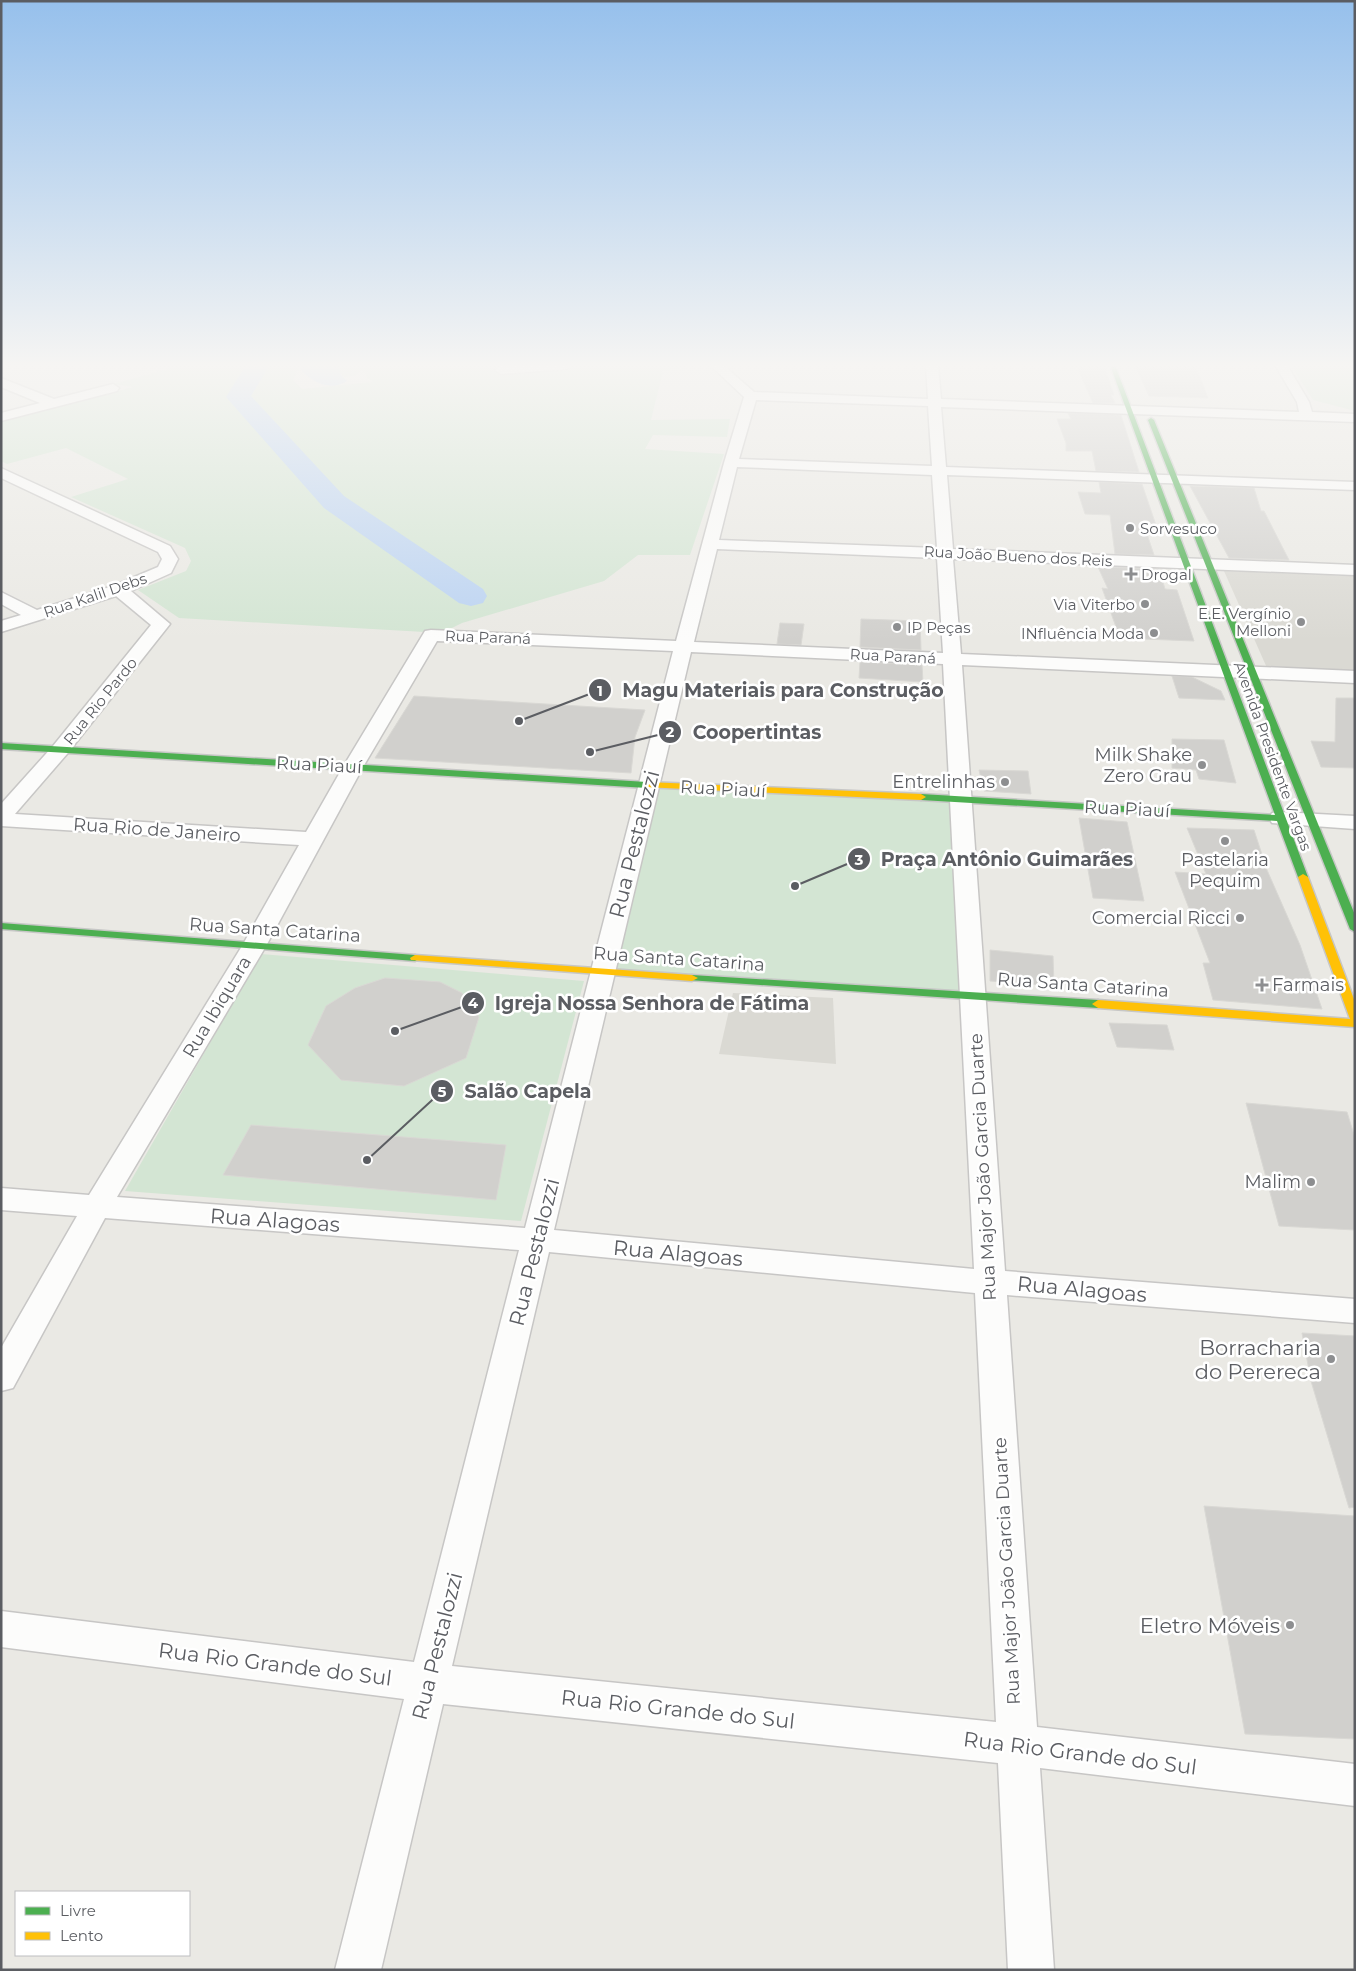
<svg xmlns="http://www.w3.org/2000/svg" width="1356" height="1971" font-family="Montserrat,sans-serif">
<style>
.education{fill:#dad9d3}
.green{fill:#d3e5d3}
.water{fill:#bbd3f2}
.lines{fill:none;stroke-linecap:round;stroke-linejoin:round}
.river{fill:#bbd3f2;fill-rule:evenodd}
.building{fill:#d1d0cd;stroke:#d9d8d4}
.street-casing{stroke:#c7c6c5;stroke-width:3}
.fast-casing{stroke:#c7c7c6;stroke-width:3}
.slow-casing{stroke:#c7c7c6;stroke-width:3}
.street{fill:#fcfcfb;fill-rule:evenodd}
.fast{fill:#4caf50;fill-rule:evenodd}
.slow{fill:#ffc107;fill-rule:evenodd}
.poi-dot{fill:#8d8e90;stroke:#fff;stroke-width:2}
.labels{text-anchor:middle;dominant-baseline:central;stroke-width:5;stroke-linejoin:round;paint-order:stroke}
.far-poi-label{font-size:15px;fill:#5b5d62;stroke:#fff;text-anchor:start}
.far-street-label{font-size:15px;fill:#5b5d62;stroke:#fff}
.poi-label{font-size:18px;fill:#5b5d62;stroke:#fff;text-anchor:end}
.street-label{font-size:18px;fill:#5b5d62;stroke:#fff}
.near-street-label{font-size:21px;fill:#5b5d62;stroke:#fff}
.near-poi-label{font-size:21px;fill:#5b5d62;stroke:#fff;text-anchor:end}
.leader{fill:none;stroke:#5b5d62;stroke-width:2}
.callout-dot{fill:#5b5d62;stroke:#fff;stroke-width:2}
.mark-label{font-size:15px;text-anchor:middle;font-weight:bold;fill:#fff}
.callout-label{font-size:19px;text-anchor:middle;font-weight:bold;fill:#5b5d62;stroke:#fff;stroke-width:5;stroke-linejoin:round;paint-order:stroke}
</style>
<rect width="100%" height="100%" fill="#eae9e4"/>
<g class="education">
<path d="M1224 571 1355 576V672L1267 668Z"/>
<path d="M733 993 833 998 836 1064 719 1054Z"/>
</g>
<g class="green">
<path d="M148 365H300L293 380 302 389 373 382 367 378 366 373 362 370 354 376 345 377 336 371V365H692L663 371 651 420 730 419 727 437 653 435 645 449 724 454 690 555H638L604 581 462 623 442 633 179 618 138 590 186 571 191 561 185 548 71 497 128 479 66 448 7 464 1 461V422L133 387 114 384 167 369Z"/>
<path d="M1291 365H1355V411L1313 400Z"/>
<path d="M648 785 962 799 973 995 602 972Z"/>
<path d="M261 954 584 981 521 1221 125 1191Z"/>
</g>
<path class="water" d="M300 365H338L341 375 347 381C331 392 311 382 300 369Z"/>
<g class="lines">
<path class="river" d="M246 365H270L251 396 344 496 483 589 487 596 483 603 471 606 459 603 324 508 226 397Z"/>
</g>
<g class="building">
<path d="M1076 365H1104L1114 395H1111L1115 403H1093Z"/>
<path d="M1135 365H1195L1208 398 1149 396Z"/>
<path d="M1068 413 1121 415 1139 472 1096 471 1092 451H1066V443L1057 419H1071Z"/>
<path d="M1099 482 1142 484 1158 531H1146L1154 555 1115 554 1110 515 1085 514 1078 492 1101 493Z"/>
<path d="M1190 486 1254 488 1261 511H1264L1289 560 1229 558Z"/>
<path d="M1098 567 1159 569 1165 589 1177 590 1194 641 1120 638 1102 588 1108 589Z"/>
<path d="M861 619 920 621 921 650 860 647Z"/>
<path d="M780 623 804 624 801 645 777 644Z"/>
<path d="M860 662 922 665 923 682 859 678Z"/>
<path d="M1172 676 1192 677 1221 691 1225 700 1179 698Z"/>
<path d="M414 696 645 710 635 737 631 773 375 758Z"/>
<path d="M1336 698H1355V768L1321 767 1311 741 1335 742Z"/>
<path d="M1172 739 1224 740 1236 783 1199 779 1196 770 1172 768Z"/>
<path d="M979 770 1028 771 1031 794 984 791Z"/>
<path d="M1079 818 1127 822 1144 901 1093 898Z"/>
<path d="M1187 828 1254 830 1267 870 1300 945 1322 1009 1213 1000 1203 963H1210L1175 872 1206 874Z"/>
<path d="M990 950 1053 956 1054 986 990 981Z"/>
<path d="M385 978 440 982 462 993 479 1017 466 1058 404 1086 341 1080 308 1045 326 1006 355 988Z"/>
<path d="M1109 1023 1167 1025 1174 1050 1117 1047Z"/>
<path d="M1246 1103 1347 1112 1355 1138V1230L1279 1226Z"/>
<path d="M251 1125 506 1145 496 1200 223 1175Z"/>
<path d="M1302 1333 1355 1336V1507L1349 1508 1311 1381Z"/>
<path d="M1204 1506 1355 1516V1739L1245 1734Z"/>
</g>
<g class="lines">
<g class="street-casing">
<g id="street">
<path d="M524 365H573L567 369 501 374 495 370 501 366Z"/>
<path d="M710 365H723L754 392 928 399 926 365H938L941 399 1299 412 1297 402 1275 365H1287L1309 402 1312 412 1355 414V422L941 407 946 467 1355 482V490L947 475 953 549 1355 565V575L953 559 961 654 1355 671V683L962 665 1005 1271 1355 1299V1323L1007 1295 1037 1727 1355 1764V1806L1040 1768 1054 1970H1008L998 1763 443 1704 381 1970H335L404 1699 1 1647V1611L414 1662 519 1250 105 1218 13 1388 1 1391V1348L77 1216 1 1210V1188L89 1195 242 946 299 845 1 826V804L53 746 151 625 116 596 1 632V621L21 615 1 604V592L37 610 113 586 158 567 162 559 158 552 1 478V468L170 546 178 559 171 573 131 591 170 624 67 754 15 814 306 832 343 767 425 631 431 630 676 641 724 463 744 397ZM756 400 928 406 932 466 739 459ZM737 467 932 475 937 548 719 540ZM717 549 937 558 943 653 694 642ZM437 641 673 651 525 1228 117 1197 266 946 363 767ZM691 652 943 664 974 1269 554 1230ZM549 1252 975 1293 996 1722 452 1666Z"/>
<path d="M1 378 54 399 113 384 119 388 117 391 1 421V413L40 403 1 387Z"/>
<path d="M1280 812 1355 816V829L1272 823 1269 818 1272 813Z"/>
</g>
</g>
<g class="fast-casing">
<g id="fast">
<path d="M1110 365H1115L1308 877 1307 879 1303 880 1298 877 1277 821 921 800 916 797 921 794 1275 815Z"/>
<path d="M1151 418 1154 420 1355 915V932L1350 929 1148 420Z"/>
<path d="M1 743 647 782 652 785 647 788 1 749Z"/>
<path d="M1 923 415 955 420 958 415 961 1 929Z"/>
<path d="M692 975 1098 1000 1104 1004 1098 1008 688 980 686 978Z"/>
</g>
</g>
<g class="slow-casing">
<g id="slow">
<path d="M647 782 921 794 926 797 921 800 644 787V783Z"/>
<path d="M1303 874 1308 877 1355 1002V1027L1098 1008 1092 1004 1098 1000 1350 1019 1298 877Z"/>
<path d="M415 955 692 975 698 978 692 981 411 960 410 958Z"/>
</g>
</g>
<use href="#street" class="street"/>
<use href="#fast" class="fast"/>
<use href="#slow" class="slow"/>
</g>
<linearGradient id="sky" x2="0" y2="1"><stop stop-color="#96c0ec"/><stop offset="0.57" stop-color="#f6f5f3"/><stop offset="1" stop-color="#f6f5f3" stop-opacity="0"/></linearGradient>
<rect width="1356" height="641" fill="url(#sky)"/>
<g class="poi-dot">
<circle cx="1130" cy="528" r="5"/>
<path d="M1128.5 566.5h5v5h5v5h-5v5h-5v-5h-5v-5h5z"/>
<circle cx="1145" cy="604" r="5"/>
<circle cx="1301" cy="622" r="5"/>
<circle cx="897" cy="627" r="5"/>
<circle cx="1154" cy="633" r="5"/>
<circle cx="1202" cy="765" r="5"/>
<circle cx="1005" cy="782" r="5"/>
<circle cx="1225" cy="841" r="5"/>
<circle cx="1240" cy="918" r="5"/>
<path d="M1259.5 977.5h5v5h5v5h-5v5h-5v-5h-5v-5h5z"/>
<circle cx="1311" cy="1182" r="5"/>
<circle cx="1331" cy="1359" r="5"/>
<circle cx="1290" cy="1625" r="5"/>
</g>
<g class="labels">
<g class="far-poi-label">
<text x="1140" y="528">Sorvesuco</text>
<text x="1141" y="574">Drogal</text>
<text x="1135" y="604" text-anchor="end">Via Viterbo</text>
<text x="1291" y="613" text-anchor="end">E.E. Vergínio<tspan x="1291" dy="17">Melloni</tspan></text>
<text x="907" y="627">IP Peças</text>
<text x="1144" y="633" text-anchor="end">INfluência Moda</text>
</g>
<g class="far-street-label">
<text transform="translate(1018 556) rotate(3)">Rua João Bueno dos Reis</text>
<text transform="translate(95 595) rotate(-19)">Rua Kalil Debs</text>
<text transform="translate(488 637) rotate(2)">Rua Paraná</text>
<text transform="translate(893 656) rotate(3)">Rua Paraná</text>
<text transform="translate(100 701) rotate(-51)">Rua Rio Pardo</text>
<text transform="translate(1273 756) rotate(70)">Avenida Presidente Vargas</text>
</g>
<g class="poi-label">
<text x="1192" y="755">Milk Shake<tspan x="1192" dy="21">Zero Grau</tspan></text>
<text x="995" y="782">Entrelinhas</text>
<text x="1225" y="860" text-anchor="middle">Pastelaria<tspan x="1225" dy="21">Pequim</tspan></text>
<text x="1230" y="918">Comercial Ricci</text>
<text x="1272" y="985" text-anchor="start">Farmais</text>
<text x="1301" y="1182">Malim</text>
</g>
<g class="street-label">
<text transform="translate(319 765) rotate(3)">Rua Piauí</text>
<text transform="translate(723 789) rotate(3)">Rua Piauí</text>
<text transform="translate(1127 809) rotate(3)">Rua Piauí</text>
<text transform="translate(157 830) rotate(4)">Rua Rio de Janeiro</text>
<text transform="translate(275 930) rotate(4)">Rua Santa Catarina</text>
<text transform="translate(679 959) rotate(4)">Rua Santa Catarina</text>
<text transform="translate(1083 985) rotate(4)">Rua Santa Catarina</text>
<text transform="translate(217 1007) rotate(-59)">Rua Ibiquara</text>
<text transform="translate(983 1167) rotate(-93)">Rua Major João Garcia Duarte</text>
<text transform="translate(1007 1571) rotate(-93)">Rua Major João Garcia Duarte</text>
</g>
<g class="near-street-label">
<text transform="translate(634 844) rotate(-76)">Rua Pestalozzi</text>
<text transform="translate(275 1220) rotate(4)">Rua Alagoas</text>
<text transform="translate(534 1252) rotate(-76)">Rua Pestalozzi</text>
<text transform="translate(678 1253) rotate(5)">Rua Alagoas</text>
<text transform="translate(1082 1289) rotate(5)">Rua Alagoas</text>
<text transform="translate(437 1646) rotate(-76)">Rua Pestalozzi</text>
<text transform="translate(275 1664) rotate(7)">Rua Rio Grande do Sul</text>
<text transform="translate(678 1709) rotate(6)">Rua Rio Grande do Sul</text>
<text transform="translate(1080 1753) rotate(7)">Rua Rio Grande do Sul</text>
</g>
<g class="near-poi-label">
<text x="1321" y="1347">Borracharia<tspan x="1321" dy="24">do Perereca</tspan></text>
<text x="1280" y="1625">Eletro Móveis</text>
</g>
</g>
<path class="leader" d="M519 721L600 690M590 752L670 732M795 886L859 859M395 1031L473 1003M367 1160L442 1091"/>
<g class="callout-dot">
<circle cx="519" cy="721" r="5"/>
<circle cx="590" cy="752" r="5"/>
<circle cx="795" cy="886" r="5"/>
<circle cx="395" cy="1031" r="5"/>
<circle cx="367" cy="1160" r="5"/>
<circle cx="600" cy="690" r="12"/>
<circle cx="670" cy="732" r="12"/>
<circle cx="859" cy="859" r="12"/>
<circle cx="473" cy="1003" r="12"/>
<circle cx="442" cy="1091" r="12"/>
</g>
<g class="mark-label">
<text x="600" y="696">1</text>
<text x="670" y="737">2</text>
<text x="859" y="865">3</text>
<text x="473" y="1008">4</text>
<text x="442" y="1097">5</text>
</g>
<g class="callout-label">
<text x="783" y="697">Magu Materiais para Construção</text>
<text x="757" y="739">Coopertintas</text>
<text x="1007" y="866">Praça Antônio Guimarães</text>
<text x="652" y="1010">Igreja Nossa Senhora de Fátima</text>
<text x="528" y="1098">Salão Capela</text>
</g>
<rect width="1356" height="1971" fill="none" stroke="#5b5d62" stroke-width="5"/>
<rect x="15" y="1891" width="175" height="65" fill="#ffffff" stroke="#bdbec0"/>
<rect x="25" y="1907" width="25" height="8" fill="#4caf50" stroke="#bdbec0"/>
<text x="60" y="1916" font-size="15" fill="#5b5d62">Livre</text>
<rect x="25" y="1932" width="25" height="8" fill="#ffc107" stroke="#bdbec0"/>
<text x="60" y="1941" font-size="15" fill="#5b5d62">Lento</text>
</svg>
